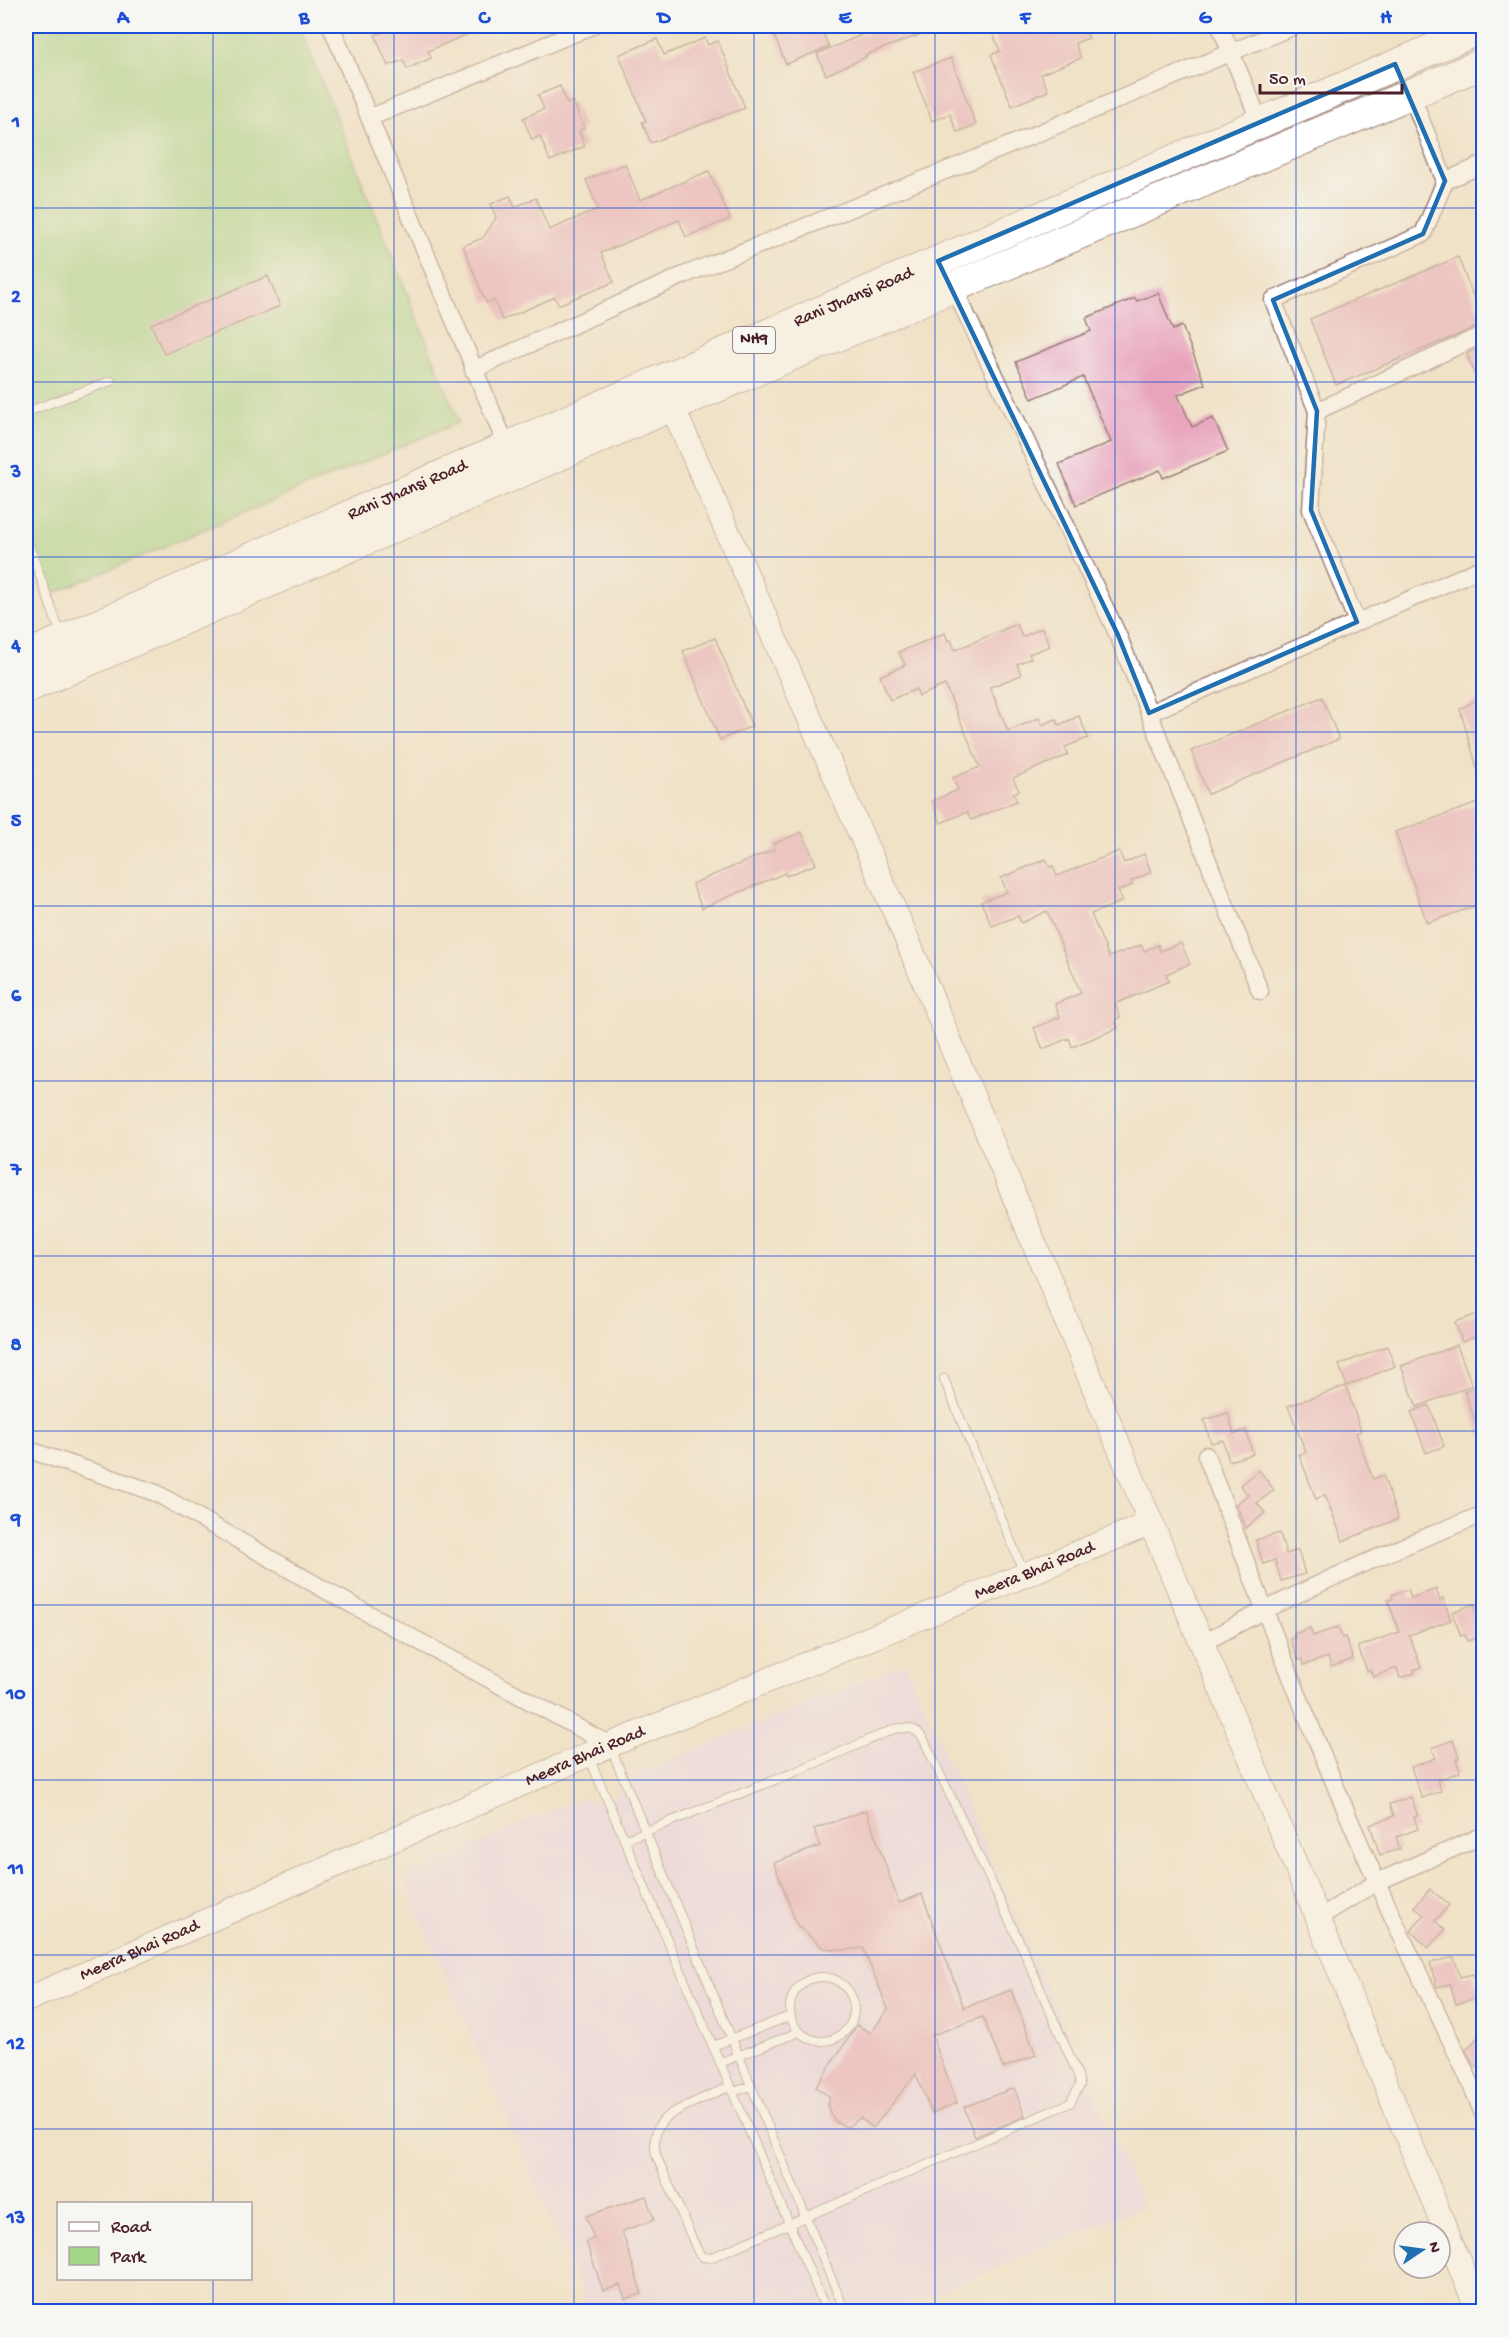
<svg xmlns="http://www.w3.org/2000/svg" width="1509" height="2337" font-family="'Gochi Hand',sans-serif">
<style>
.built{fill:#e8d2ee}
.green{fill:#a1d687;stroke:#767a59;stroke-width:1.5}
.building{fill:#e8a4bd}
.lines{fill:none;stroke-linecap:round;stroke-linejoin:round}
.lane-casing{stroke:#9d8079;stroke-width:10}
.street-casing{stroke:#9d8079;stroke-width:19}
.secondary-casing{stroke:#9d8079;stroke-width:26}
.highway-casing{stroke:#9d8079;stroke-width:32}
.lane{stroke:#fff;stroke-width:8}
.street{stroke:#fff;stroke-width:16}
.secondary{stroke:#fff;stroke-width:24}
.highway{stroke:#fff;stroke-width:30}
.marked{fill:none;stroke:#1f6fb2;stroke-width:4.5;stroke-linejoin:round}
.grid{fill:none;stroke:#1d4ed8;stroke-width:1.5;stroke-opacity:0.55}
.labels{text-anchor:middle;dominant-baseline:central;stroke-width:6;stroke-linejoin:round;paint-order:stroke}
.shield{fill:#f6f6f2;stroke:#7e6067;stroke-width:1.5}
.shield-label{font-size:16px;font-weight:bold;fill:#4a1f2b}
.street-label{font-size:18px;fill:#4a1f2b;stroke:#f6f6f2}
.neatline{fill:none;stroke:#1d4ed8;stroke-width:2}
.grid-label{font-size:20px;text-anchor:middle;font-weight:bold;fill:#1d4ed8}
</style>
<rect width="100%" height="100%" fill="#f6f6f2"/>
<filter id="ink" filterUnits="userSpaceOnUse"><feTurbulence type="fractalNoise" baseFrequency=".0167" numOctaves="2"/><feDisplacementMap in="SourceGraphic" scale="12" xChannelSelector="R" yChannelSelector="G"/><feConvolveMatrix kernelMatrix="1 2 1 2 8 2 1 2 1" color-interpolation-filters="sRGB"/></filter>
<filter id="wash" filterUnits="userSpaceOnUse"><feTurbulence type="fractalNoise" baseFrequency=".008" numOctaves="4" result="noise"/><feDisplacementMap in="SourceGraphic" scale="24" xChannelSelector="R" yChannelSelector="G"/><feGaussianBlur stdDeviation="1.35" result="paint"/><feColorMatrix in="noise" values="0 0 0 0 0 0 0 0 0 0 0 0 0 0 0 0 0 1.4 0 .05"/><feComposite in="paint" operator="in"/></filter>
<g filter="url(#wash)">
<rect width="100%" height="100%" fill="#f0e2c7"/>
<path class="built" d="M905 1663 1143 2206 894 2311H590L403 1877 584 1797 595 1803 630 1788 635 1775Z"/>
<path class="green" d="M26 26H299L459 422 47 596 26 537Z"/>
<g id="blocks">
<g class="building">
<path d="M399 26H487L428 51 431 58 407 69 403 60 388 66 375 35Z"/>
<path d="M770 26H820L829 47 786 64Z"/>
<path d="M882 26H941V27L865 55 866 57 826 75 817 54Z"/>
<path d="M1000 26H1084L1089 38 1075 43 1081 58 1041 74 1048 91 1012 106 991 55 1000 51 991 29Z"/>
<path d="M705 38 708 45 718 41 745 108 651 143 642 122 646 121 619 55 657 39 664 55Z"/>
<path d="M951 58 976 125 957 132 950 114 932 121 913 72Z"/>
<path d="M560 86 567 104 573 101 584 128 579 131 585 146 550 161 540 136 532 140 523 118 544 109 538 95Z"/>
<path d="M625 164 640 200 709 171 730 219 686 237 679 220 601 253 614 282 558 305 555 297 502 320 494 300 486 303 463 246 483 238 496 218 491 204 510 196 515 207 536 198 549 230 598 209 586 180Z"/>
<path d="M1458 257 1484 324 1336 385 1310 319Z"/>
<path d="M268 276 280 306 164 354 151 324Z"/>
<path d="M1158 293 1173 330 1182 326 1205 384 1178 395 1192 427 1213 418 1228 451 1163 478 1160 470 1076 505 1059 464 1111 442 1083 377 1032 399 1016 362 1091 331 1086 318 1135 298 1137 301Z"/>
<path d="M1484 346V394H1483L1467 354Z"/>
<path d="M1017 624 1022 637 1042 628 1050 646 1029 654 1031 658 1017 664 1021 675 990 687 1008 731 1039 718 1042 725 1056 719 1059 725 1079 716 1088 738 1065 747 1068 755 1013 778 1019 791 1013 793 1017 801 971 820 967 812 941 823 932 801 958 790 953 778 980 767 945 685 919 696 916 689 890 700 880 676 905 665 899 652 945 633 948 641 951 640 955 650Z"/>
<path d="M715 638 752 726 720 740 683 651Z"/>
<path d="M1484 696V775H1479L1460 709Z"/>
<path d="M1322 697 1339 739 1208 794 1191 751Z"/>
<path d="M1484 801V903L1427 923 1395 832Z"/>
<path d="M802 832 816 864 786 876 785 873 702 908 692 884 775 849 773 844Z"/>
<path d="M1119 851 1124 863 1144 854 1151 872 1131 881 1132 885 1118 891 1123 901 1091 914 1109 957 1141 945 1144 951 1158 945 1160 951 1181 943 1190 964 1166 974 1169 981 1115 1004 1120 1017 1115 1020 1118 1028 1072 1047 1069 1038 1043 1049 1034 1028 1060 1017 1055 1004 1081 993 1047 911 1021 923 1018 916 992 926 981 902 1007 892 1001 878 1046 859 1050 867 1053 866 1057 876Z"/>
<path d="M1484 1312V1333L1462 1342 1455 1322Z"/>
<path d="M1457 1345 1472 1385 1417 1407 1401 1366Z"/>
<path d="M1387 1346 1395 1366 1347 1386 1339 1365Z"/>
<path d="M1480 1385 1484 1393 1482 1438 1464 1391Z"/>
<path d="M1346 1386 1361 1431 1356 1433 1373 1479 1383 1475 1398 1519 1343 1541 1325 1495 1316 1499 1299 1455 1306 1452 1288 1406Z"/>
<path d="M1429 1405 1444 1446 1426 1453 1411 1412Z"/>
<path d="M1228 1413 1234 1434 1246 1430 1253 1454 1229 1461 1223 1440 1211 1443 1204 1420Z"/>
<path d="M1259 1470 1274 1490 1257 1503 1265 1513 1246 1528 1236 1504 1248 1495 1240 1485Z"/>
<path d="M1280 1533 1286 1554 1298 1550 1305 1574 1281 1581 1275 1560 1263 1564 1256 1540Z"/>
<path d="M1408 1589 1411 1598 1436 1589 1440 1600 1443 1598 1451 1620 1409 1635 1421 1667 1414 1670 1415 1673 1400 1678 1397 1668 1373 1677 1370 1670 1367 1671 1358 1647 1399 1632 1388 1600 1393 1599 1392 1595Z"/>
<path d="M1474 1604 1478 1617 1484 1615V1636L1467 1641 1465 1635 1461 1636 1452 1612Z"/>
<path d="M1338 1627 1342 1638 1345 1637 1353 1659 1331 1667 1328 1657 1304 1665 1302 1659 1298 1660 1290 1639 1295 1637 1294 1634 1310 1628 1313 1636Z"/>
<path d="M1453 1740 1459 1758 1456 1759 1460 1772 1437 1780 1441 1791 1422 1798 1411 1767 1436 1758 1432 1748Z"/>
<path d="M1411 1797 1418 1816 1414 1817 1418 1829 1396 1837 1400 1849 1380 1855 1370 1825 1394 1816 1390 1804Z"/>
<path d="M866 1810 899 1903 922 1894 964 2008 1011 1990 1036 2055 1003 2068 983 2017 932 2035 957 2103 932 2113 916 2074 873 2128 860 2118 847 2127 837 2123 831 2115 827 2104 830 2097 816 2087 857 2025 871 2033 888 2009 863 1948 844 1950 823 1948 797 1925 774 1863 820 1846 814 1829Z"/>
<path d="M1430 1889 1449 1905 1435 1921 1445 1930 1428 1948 1411 1931 1424 1915 1414 1907Z"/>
<path d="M1454 1957 1460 1977 1473 1974 1480 1997 1456 2004 1450 1984 1437 1987 1430 1963Z"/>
<path d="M1484 2031V2074L1473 2064 1466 2050Z"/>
<path d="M1014 2088 1025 2116 975 2137 964 2107Z"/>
<path d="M646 2196 654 2220 622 2231 642 2294 625 2299 620 2285 603 2291 586 2241 594 2239 586 2216Z"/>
</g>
</g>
</g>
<g filter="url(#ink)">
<use href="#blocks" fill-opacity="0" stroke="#9d8079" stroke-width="1.5"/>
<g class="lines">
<g class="lane-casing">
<g id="lane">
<path d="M26 412 111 381"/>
<path d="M26 537 61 635"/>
<path d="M944 1379 1024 1573"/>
<path d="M610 1746 842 2304 841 2312"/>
<path d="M588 1755 827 2312"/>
<path d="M624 1840 795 1772 894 1729C907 1727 915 1727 923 1738L1022 1947 1078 2075 1080 2085 1070 2103 710 2258 703 2257 698 2252 656 2155C654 2142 654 2131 663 2120 672 2110 716 2093 731 2086"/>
<circle cx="822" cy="2009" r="32"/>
<path d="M713 2046 790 2016"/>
<path d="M720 2063 799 2032"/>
<path d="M733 2092 752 2086"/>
</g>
</g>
<g class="street-casing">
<g id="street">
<path d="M331 26 507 447"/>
<path d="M1220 26 1260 122"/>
<path d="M1411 94 1445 181 1484 164"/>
<path d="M369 118 592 26"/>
<path d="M1445 181 1423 234 1273 300 1317 411 1484 334"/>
<path d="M951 282 1118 635 1260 991"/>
<path d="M473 370 684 275 1005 147 1294 26"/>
<path d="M1317 411 1311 510 1357 622"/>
<path d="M1149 713 1484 567"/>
<path d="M26 1449 156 1493 334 1595 610 1745"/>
<path d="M1206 1455C1259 1598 1314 1741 1376 1880 1406 1948 1439 2015 1470 2082L1484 2116"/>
<path d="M1203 1643C1293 1593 1388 1551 1484 1514"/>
<path d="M1318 1918 1377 1882 1484 1835"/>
</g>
</g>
<g class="secondary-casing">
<g id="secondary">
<path d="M672 406 903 930 1151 1523 1318 1918 1479 2312"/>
<path id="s1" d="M26 2000 610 1745 1151 1523"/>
</g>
</g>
<g class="highway-casing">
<g id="highway">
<path id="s2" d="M26 656 663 379 1484 27"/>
<path d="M26 688 672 406 1484 63"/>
</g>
</g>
<use href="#lane" class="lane"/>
<use href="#street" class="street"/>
<use href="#secondary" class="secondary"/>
<use href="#highway" class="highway"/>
</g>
</g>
<path d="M0 0H1509V2337H0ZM1395 64 1445 181 1423 234 1273 300 1317 411 1311 510 1357 622 1149 713 1118 635 938 261Z" fill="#f0e2c7" fill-opacity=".55" fill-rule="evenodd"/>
<path class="marked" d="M1395 64 1445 181 1423 234 1273 300 1317 411 1311 510 1357 622 1149 713 1118 635 938 261Z"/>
<path class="grid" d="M213 26V2204M394 26V2312M574 26V2312M754 26V2312M935 26V2312M1115 26V2312M1296 26V2312M26 208H1484M26 382H1484M26 557H1484M26 732H1484M26 906H1484M26 1081H1484M26 1256H1484M26 1431H1484M26 1605H1484M26 1780H1484M26 1955H1484M26 2129H1484M213 2278V2312"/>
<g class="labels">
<rect class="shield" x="733" y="327" width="42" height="26" rx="4.5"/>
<g class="shield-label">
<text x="754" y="340">NH9</text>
</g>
<g class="street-label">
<text stroke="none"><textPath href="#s2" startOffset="902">Rani Jhansi Road</textPath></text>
<text stroke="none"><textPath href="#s2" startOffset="416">Rani Jhansi Road</textPath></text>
<text stroke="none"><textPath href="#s1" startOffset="1096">Meera Bhai Road</textPath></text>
<text stroke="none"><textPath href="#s1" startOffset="610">Meera Bhai Road</textPath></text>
<text stroke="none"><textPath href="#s1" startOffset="124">Meera Bhai Road</textPath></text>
</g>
</g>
<rect width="1509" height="2337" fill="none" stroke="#f6f6f2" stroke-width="66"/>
<rect x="57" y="2202" width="195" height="78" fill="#f6f6f2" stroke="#b1a0a2" stroke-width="1.5"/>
<rect x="69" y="2222" width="30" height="9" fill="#ffffff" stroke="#b1a0a2" stroke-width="1.5"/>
<text x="111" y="2232" font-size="18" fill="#4a1f2b">Road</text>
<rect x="69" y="2247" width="30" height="18" fill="#a1d687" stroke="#b1a0a2" stroke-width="1.5"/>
<text x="111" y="2262" font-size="18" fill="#4a1f2b">Park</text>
<g transform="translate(1422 2250) rotate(77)"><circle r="28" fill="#f6f6f2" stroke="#b1a0a2" stroke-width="1.5"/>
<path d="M0-4.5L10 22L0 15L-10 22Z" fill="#1f6fb2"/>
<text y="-9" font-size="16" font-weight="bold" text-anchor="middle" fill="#4a1f2b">N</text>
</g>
<path d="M1260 84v9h142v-9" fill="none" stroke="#4a1f2b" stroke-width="3"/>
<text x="1269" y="84" font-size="18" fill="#4a1f2b" stroke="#f6f6f2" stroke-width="4.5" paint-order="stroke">50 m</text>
<rect x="33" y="33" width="1443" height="2271" class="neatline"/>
<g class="grid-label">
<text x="123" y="23">A</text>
<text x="304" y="23">B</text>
<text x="484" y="23">C</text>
<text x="664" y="23">D</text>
<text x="845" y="23">E</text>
<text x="1025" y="23">F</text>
<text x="1205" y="23">G</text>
<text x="1386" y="23">H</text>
<text x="16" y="127">1</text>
<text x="16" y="302">2</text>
<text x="16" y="477">3</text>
<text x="16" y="651">4</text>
<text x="16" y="826">5</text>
<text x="16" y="1001">6</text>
<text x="16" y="1175">7</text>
<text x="16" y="1350">8</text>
<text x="16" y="1525">9</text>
<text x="16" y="1699">10</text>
<text x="16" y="1874">11</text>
<text x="16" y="2049">12</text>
<text x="16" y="2223">13</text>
</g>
</svg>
